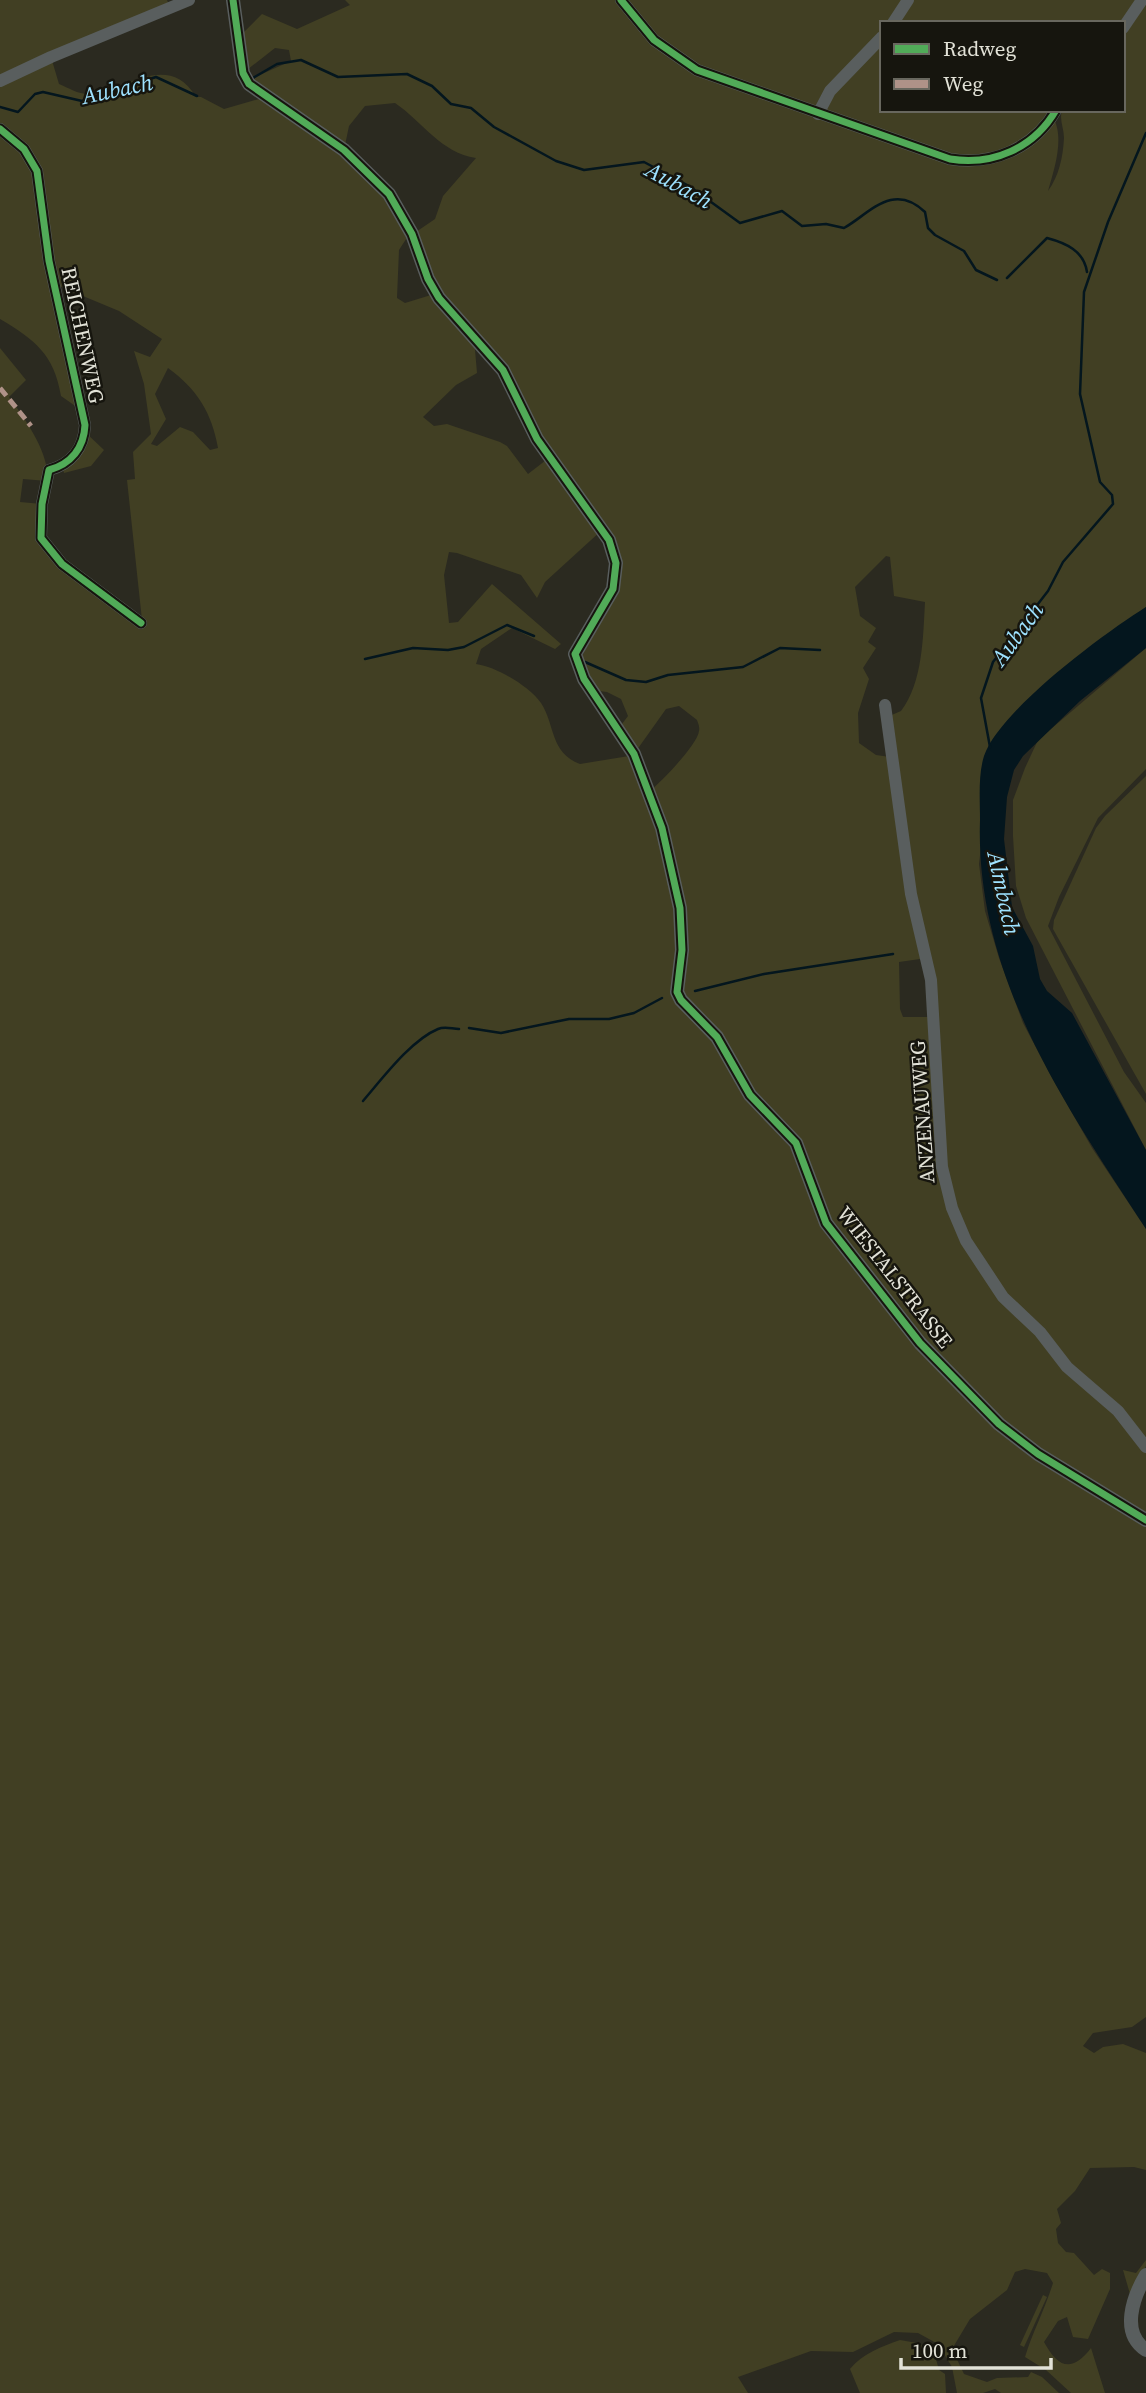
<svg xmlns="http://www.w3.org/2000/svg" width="1146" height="2393" font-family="'Source Serif 4',serif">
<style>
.green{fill:#413f23;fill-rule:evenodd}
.water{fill:#04161e}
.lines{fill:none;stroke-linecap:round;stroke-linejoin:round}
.stream{stroke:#04161e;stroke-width:2.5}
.minor{stroke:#595e5e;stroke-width:12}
.tertiary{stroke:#595e5e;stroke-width:14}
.quiet{stroke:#af9288;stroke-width:5;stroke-dasharray:10 5;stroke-linecap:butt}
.cycleway-casing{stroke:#16150e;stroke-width:11}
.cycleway{stroke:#51ab58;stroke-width:7}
.labels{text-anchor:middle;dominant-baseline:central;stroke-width:5;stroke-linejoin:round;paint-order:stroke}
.street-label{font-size:21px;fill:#e2e2d7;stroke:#16150e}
.water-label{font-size:23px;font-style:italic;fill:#9ee2ff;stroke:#16150e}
</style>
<rect width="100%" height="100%" fill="#2b2a20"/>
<g class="green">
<path d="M0 0H167L170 7 51 57 59 84C69 88 79 95 91 94 124 90 169 51 196 97H201L224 109 259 99 253 78 291 61 289 50 275 48 243 73 242 34 262 14 297 29 350 5 345 0H1146V607L1105 637 994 737 979 864 985 911 999 958 1023 1023 1051 1076 1092 1148 1146 1229V2017L1132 2027 1093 2033 1083 2046 1094 2053 1103 2047 1123 2044 1146 2053V2170L1134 2167 1090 2168 1075 2191 1057 2209 1061 2223 1056 2229 1058 2243 1066 2252 1074 2253 1094 2275 1102 2269 1110 2273V2289L1088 2339 1073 2337 1067 2317 1058 2321 1044 2342C1058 2368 1072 2373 1091 2348L1105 2393H1071L1046 2370 1025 2357C1033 2331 1045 2309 1053 2283L1047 2273 1025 2269 1015 2272 1007 2290 970 2319 952 2349 964 2374 987 2382 997 2378 1028 2377 1031 2372 1042 2377 1059 2393H1001L995 2389 983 2393H957L952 2367 938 2344 918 2333 894 2332 853 2352 811 2351 738 2377 748 2393H0V348L26 380 9 397C24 417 51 455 47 481L23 479 20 502 42 504 44 544 142 620 127 480 135 479 133 452 151 434 144 384 134 351 150 357 162 339 119 311 54 284 81 410 61 396C54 354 35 340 0 319ZM882 23H1123V110H1062C1059 120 1064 128 1064 138 1063 157 1059 176 1048 191 1054 170 1065 138 1053 117L1056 110H882ZM395 103C423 122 441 153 476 158L443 196 435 219 413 234 362 164 344 150 349 126 365 106ZM408 236 431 295 405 303 397 298 399 250ZM474 338 510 383 550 457 528 474 507 446 500 442 447 424 434 426 423 417 456 385 477 373ZM168 368C197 389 212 413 218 448L210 450 193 432 180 427 157 446 151 444 166 419 155 394ZM602 530 616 574 578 667 591 690 607 692 621 699 628 716 622 724 629 756 580 764C550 753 555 724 541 703 529 686 497 667 476 664L481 649 512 628 555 649 561 644 492 584 458 622 449 623 444 575 449 552 457 553 521 575 537 598 545 582ZM886 556 890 557 894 596 925 602C923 637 923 682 901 711L887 717 890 757 876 755 859 743 858 713 869 679 863 668 876 648 868 642 876 628 860 616 855 587ZM679 706 697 720C698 723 700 727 699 731 698 744 661 782 650 791L634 754 666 709ZM927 958 934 1017H903L900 1009 899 962Z"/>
<path d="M85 432 104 450 91 466 64 473 62 465Z"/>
<path d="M1146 648V769L1098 818 1059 897 1048 926 1124 1072 1146 1103V1150L1026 918 1016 886 1013 836V800L1025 768 1038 740Z"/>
<path d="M1146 776V1094L1053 929 1054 920 1096 828 1105 816Z"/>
<path d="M1146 2260V2266L1130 2294 1123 2270 1136 2273Z"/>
<path d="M1043 2295 1047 2297 1024 2347 1020 2345Z"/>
<path d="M900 2340 917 2343 934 2352 939 2370 945 2374 946 2393H860L850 2369C863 2353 881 2347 900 2340Z"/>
</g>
<path class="water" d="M1146 607V648L1080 701 1023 756 1014 770 1007 797 1004 839 1012 907 1033 946 1040 979 1047 991 1072 1013 1146 1150V1229C1064 1103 975 976 980 820 980 800 978 775 984 756 1000 710 1103 634 1146 607Z"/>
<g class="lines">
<g class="stream">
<path d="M253 78 277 64 301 60 338 77 407 74 432 86 451 104 471 108 494 127 556 161 584 170 644 162 689 186 740 223 782 211 802 226 826 224 844 228C869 214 893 181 925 212L928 228 935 235 964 251 976 270 997 280"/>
<path d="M0 107 18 112 35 94 43 92 82 101 156 77 197 96"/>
<path d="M1007 278 1047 238C1066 243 1084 251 1087 272"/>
<path d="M365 659 413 648 448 650 464 647 507 625 534 636"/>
<path d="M585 662 626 680 646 682 668 675 743 667 780 648 820 650"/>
<path d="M990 747 981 698 993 662 1048 591 1063 562 1113 504 1112 495 1100 482 1080 394 1084 292 1108 222 1146 133"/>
<path d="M695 991 764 974 893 954"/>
<path d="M469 1028 501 1033 569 1019H609L634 1013 662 998"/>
<path d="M363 1101C382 1079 411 1040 438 1029 445 1026 452 1029 459 1029"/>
</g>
<g class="minor">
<path d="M621 0 654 40 697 70 950 159C993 166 1034 148 1056 110"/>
<path d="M893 23 908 0"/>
<path d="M1123 28 1142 0"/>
<path d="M0 81 51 57 189 0"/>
<path d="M818 114 830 91 882 37"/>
<path d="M0 129 24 149 37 171 49 261 85 425C84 448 71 464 49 470L42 504 41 538 62 564 141 623"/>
<path d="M885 705 911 894 931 980 942 1167 952 1208 966 1241 1003 1297 1040 1332 1067 1367 1118 1411 1146 1447"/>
</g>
<g class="tertiary">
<path d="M233 0 243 73 249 84 344 150 389 194 412 234 428 279 439 298 503 370 537 439 609 540 616 563 613 589 575 654 584 679 634 754 662 828 680 908 682 950 677 992 681 1000 717 1037 750 1095 796 1143 826 1223 920 1343 999 1424 1038 1454 1146 1520"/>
<path d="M1146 2275C1133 2297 1120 2333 1146 2350"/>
</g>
<path class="quiet" d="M0 388 31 426"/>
<g class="cycleway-casing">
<g id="cycleway">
<path d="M233 0 243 73 249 84 344 150 389 194 412 234 428 279 439 298 503 370 537 439 609 540 616 563 613 589 575 654 584 679 634 754 662 828 680 908 682 950 677 992 681 1000 717 1037 750 1095 796 1143 826 1223 920 1343 999 1424 1038 1454 1146 1520"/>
<path d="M621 0 654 40 697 70 950 159C993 166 1034 148 1056 110"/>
<path d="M0 129 24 149 37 171 49 261 85 425C84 448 71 464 49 470L42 504 41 538 62 564 141 623"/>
</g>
</g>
<use href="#cycleway" class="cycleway"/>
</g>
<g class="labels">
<g class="street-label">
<text transform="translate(83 335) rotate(78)">REICHENWEG</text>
<text transform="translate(922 1112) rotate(-94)">ANZENAUWEG</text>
<text transform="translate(895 1277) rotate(52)">WIESTALSTRASSE</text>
</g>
<g class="water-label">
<text transform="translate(117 89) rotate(-12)">Aubach</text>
<text transform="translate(679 185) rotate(29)">Aubach</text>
<text transform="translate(1017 634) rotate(-54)">Aubach</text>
<text transform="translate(1004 893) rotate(78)">Almbach</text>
</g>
</g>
<rect x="880" y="21" width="245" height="91" fill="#16150e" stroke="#68675e" stroke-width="2"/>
<rect x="894" y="44" width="35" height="10" fill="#51ab58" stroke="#68675e" stroke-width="2"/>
<text x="943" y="56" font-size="21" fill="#e2e2d7">Radweg</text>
<rect x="894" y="79" width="35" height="10" fill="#af9288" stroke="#68675e" stroke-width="2"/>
<text x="943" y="91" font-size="21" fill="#e2e2d7">Weg</text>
<path d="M901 2358v10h150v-10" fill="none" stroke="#e2e2d7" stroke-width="3.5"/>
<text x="912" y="2358" font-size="21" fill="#e2e2d7" stroke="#16150e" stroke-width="5" paint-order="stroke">100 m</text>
</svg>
